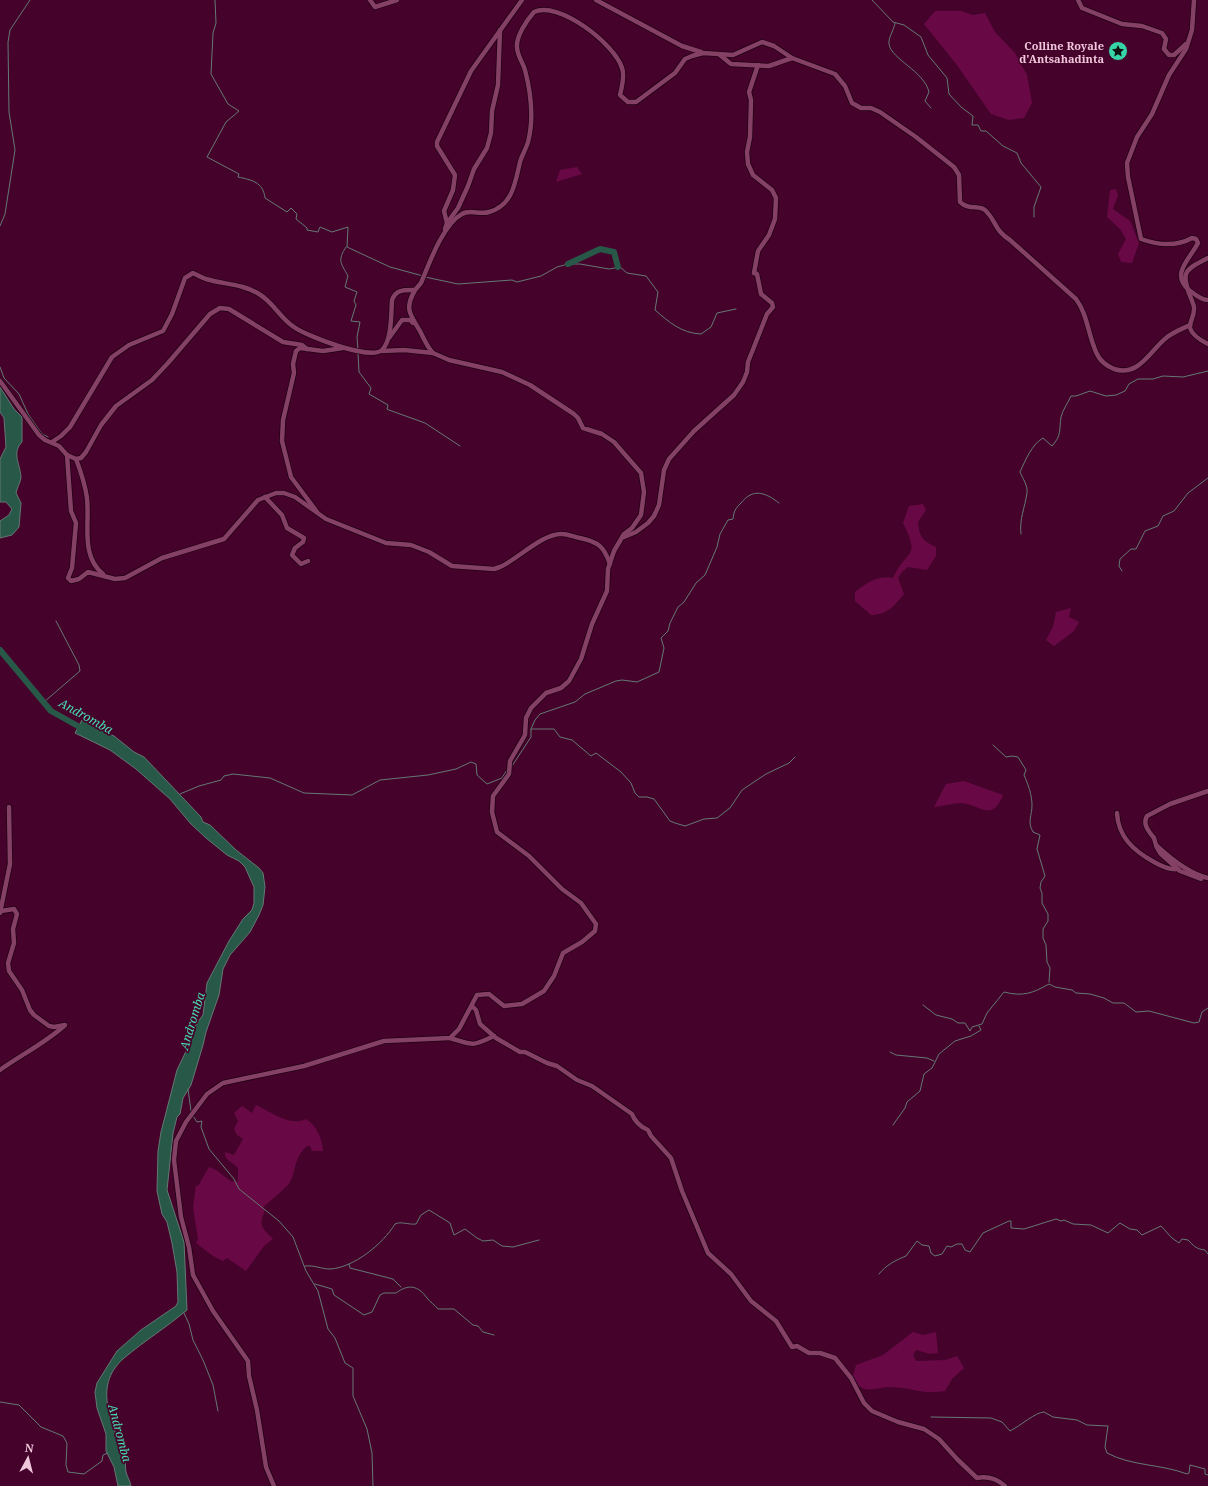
<svg xmlns="http://www.w3.org/2000/svg" width="1208" height="1486" font-family="'Noto Serif',serif">
<style>
.green{fill:#680945}
.water{fill:#285847;stroke:#647973}
.lines{fill:none;stroke-linecap:round;stroke-linejoin:round}
.stream{stroke:#647973;stroke-width:1}
.river{stroke:#285847;stroke-width:6}
.minor-casing{stroke:#1f0112;stroke-width:6}
.minor{stroke:#854065;stroke-width:4.5}
.labels{text-anchor:middle;dominant-baseline:central;stroke-width:3.5;stroke-linejoin:round;paint-order:stroke}
.poi-label{font-size:11px;font-weight:bold;fill:#f0c7da;stroke:#45032c;text-anchor:end}
.water-label{font-size:12px;font-style:italic;fill:#46dfb1;stroke:#45032c}
</style>
<rect width="100%" height="100%" fill="#45032c"/>
<g class="green">
<path d="M935 11H961L973 15 985 13 995 32 1015 53 1027 75 1032 103 1024 118 1009 120 991 114 957 65 924 24Z"/>
<path d="M577 167 582 174 556 182 560 170Z"/>
<path d="M1116 189 1118 195 1113 209 1130 221 1139 243 1132 263 1121 262 1118 254 1126 239 1120 229 1107 217 1110 190Z"/>
<path d="M923 504 926 510 918 522C919 537 923 541 936 547V556L927 570 908 567 902 572 898 578 904 594C894 606 887 615 871 615L855 601V592C869 582 875 576 893 578 907 548 921 559 903 523L909 506Z"/>
<path d="M1071 608 1069 617 1079 622 1074 631 1054 646 1046 640 1053 627 1056 612Z"/>
<path d="M964 781 1003 795C991 823 982 805 962 803 953 803 944 806 934 807L946 784Z"/>
<path d="M256 1105C271 1112 290 1127 306 1119 317 1126 322 1138 323 1151H312L310 1146H307C294 1157 297 1168 290 1182 287 1188 269 1201 263 1208L265 1210C258 1226 262 1228 273 1239L264 1246 246 1271 227 1258 223 1261 213 1256 196 1243 198 1239 193 1207 196 1185 198 1186 209 1167 216 1170 232 1182 234 1181 238 1182V1168C233 1162 224 1161 225 1152L234 1155 243 1139 237 1135 234 1129 238 1121 234 1113 242 1106 252 1113Z"/>
<path d="M913 1332 923 1335 936 1332 938 1353 930 1354 916 1350 913 1355 916 1361 945 1360 957 1356 964 1368 952 1379 945 1391C921 1395 911 1387 889 1387 880 1387 867 1393 859 1386 857 1384 855 1379 853 1376L856 1365 883 1355Z"/>
</g>
<g class="water">
<path d="M0 387 14 409 22 417V442C11 453 21 466 21 478 20 483 17 488 16 493L21 503 19 527 12 535 0 538V521L9 515 12 509 6 502H0V459L6 447 4 418 0 412Z"/>
<path d="M82 720 114 736 134 752 144 757 201 817 203 822 210 825 236 850 259 868 263 873 265 887 263 905 259 915 250 932 230 955 223 969 219 995 206 1032 203 1045 191 1085 183 1098 180 1114 177 1117 173 1133 167 1190 184 1242 187 1310C167 1327 144 1341 124 1358 90 1388 115 1425 125 1460 126 1463 125 1468 126 1472 127 1476 130 1481 131 1486H118L114 1467 106 1451V1434L97 1408 95 1392 97 1383 117 1351 141 1330 176 1306 178 1302 177 1272 172 1243 167 1222 162 1214 157 1191 158 1151 161 1132 177 1070 190 1043 192 1030 203 1015 207 983 229 941 243 919 252 910 254 903V887L245 867 239 861 227 855 206 838 191 824 170 799 136 769 110 750 75 733Z"/>
</g>
<g class="lines">
<g class="stream">
<path d="M215 0 216 23 213 33 211 74 228 104 239 111 226 122 207 157 239 174 238 177C252 180 263 182 265 198L287 212 291 208 297 214 296 219 307 228V230L318 232 320 227 332 232 348 227 347 247 390 267 423 276"/>
<path d="M872 0 893 22 904 25 921 37 928 55 947 78 949 94 961 107 973 116 972 125H978L981 131H986L1003 146 1017 153 1021 163 1041 187 1034 207V217"/>
<path d="M895 23C894 30 888 38 889 44 891 59 924 71 929 92L925 101 931 108"/>
<path d="M0 226 5 214 15 150 9 112 8 42 10 30 30 0"/>
<path d="M346 247C337 261 341 263 348 276L345 287 357 292 354 301 356 305 351 321 360 322 357 337 358 350"/>
<path d="M425 277 458 284 512 280 517 282 541 276 557 267 568 264H580L609 269 620 267 627 273 646 276 658 292 655 310C669 322 681 333 701 334L711 327 717 313 736 309"/>
<path d="M358 353 359 372 371 388 369 394 388 405 387 409 389 410 425 423 460 446"/>
<path d="M0 367 4 378 19 394 28 414 42 434 48 437"/>
<path d="M1021 534C1019 520 1025 507 1027 493 1028 486 1023 479 1020 472 1025 461 1032 444 1043 438L1052 446C1062 435 1059 430 1061 417 1063 409 1068 403 1071 396H1076L1090 391 1106 396 1116 395 1125 391 1129 384 1138 379H1153L1163 376 1183 377 1208 371"/>
<path d="M1122 571 1119 566 1120 559 1131 549H1136L1145 531 1158 526 1163 516 1174 511 1188 493 1208 478"/>
<path d="M44 702 80 671 79 665 56 621"/>
<path d="M531 729 535 720 540 714 575 702 585 694 616 681 622 680 637 682 659 672 664 648 661 638 668 631 670 623 678 607 684 602 696 583 705 575 717 547 720 534 728 520 733 519C734 511 735 509 741 503 753 488 765 492 779 503"/>
<path d="M993 745 1006 757 1012 756 1018 757 1026 770 1024 775C1028 784 1032 795 1032 805 1032 816 1027 822 1033 832L1040 835 1037 849 1045 876 1041 882 1040 888 1042 893V903L1048 914V921L1043 929V938L1046 945 1047 962 1050 968 1049 982"/>
<path d="M512 766 531 737V729H554L560 737 572 740 591 756 596 753 621 772 631 783 635 793 639 797H647L654 799 670 821 675 823 685 826 704 819 717 818 730 808 742 790 766 774 789 763 795 757"/>
<path d="M180 794 199 786 221 780 224 776 233 774 270 778 304 793 352 795 380 780 428 775 456 769 471 762 476 764 477 775 487 784 502 778 507 770"/>
<path d="M923 1005 936 1015 952 1019 958 1023H965L970 1031 972 1027 982 1024 987 1013 1004 992C1023 997 1033 993 1049 984L1055 987 1072 990 1076 993 1090 994 1104 998 1113 1003H1124L1136 1012 1149 1011 1194 1023 1199 1022 1202 1012 1208 1008"/>
<path d="M890 1052 896 1055 927 1058 934 1061"/>
<path d="M188 1089 191 1111"/>
<path d="M193 1116 197 1122 202 1121 201 1127 209 1149 234 1179 239 1189 279 1221 293 1237 306 1271 318 1291 328 1329 335 1338 345 1363 353 1368V1396L367 1429 372 1453 373 1486"/>
<path d="M893 1125 905 1108 907 1102 920 1091 924 1074 932 1068 939 1054 955 1041 971 1036 981 1030 979 1026"/>
<path d="M349 1264 350 1268 393 1279 401 1287"/>
<path d="M305 1266C315 1265 321 1269 330 1269 353 1268 383 1244 395 1224 401 1221 409 1225 416 1224L421 1215 429 1210 450 1223 454 1235 465 1229 477 1238 483 1241 493 1240 502 1246 513 1247 539 1240"/>
<path d="M879 1274C886 1265 896 1260 906 1256L917 1241 922 1245 929 1246 931 1253 935 1256 942 1254 947 1246 951 1247 957 1244H962L965 1250 970 1252 983 1233 1009 1221H1011V1228L1024 1229 1056 1219 1061 1221 1064 1220 1073 1224 1091 1225 1108 1233 1120 1223 1130 1229 1137 1230 1142 1235 1161 1226 1172 1238 1179 1243 1182 1239 1188 1240C1194 1246 1196 1249 1205 1250L1208 1254"/>
<path d="M315 1284 332 1289 334 1295 364 1315 372 1312 380 1295 384 1293H396C408 1284 418 1285 427 1298 430 1302 435 1305 438 1309H454L473 1325 478 1326 483 1332 494 1335"/>
<path d="M184 1313 189 1324 193 1340 203 1360 213 1385 218 1411"/>
<path d="M0 1402 19 1405 41 1427 63 1436 67 1443 66 1465 68 1472 84 1474 102 1461 103 1455 108 1453"/>
<path d="M931 1417 991 1418 1002 1422 1010 1431C1020 1426 1036 1412 1044 1412L1053 1417 1077 1420 1087 1425 1108 1426 1105 1447 1107 1453C1131 1466 1161 1464 1187 1474L1189 1473 1190 1465 1205 1469V1474L1208 1475"/>
</g>
<g class="river">
<path d="M568 264 600 249 614 252 618 267"/>
<path d="M0 650 51 711 85 730"/>
</g>
<g class="minor-casing">
<g id="minor">
<path d="M370 0 375 7 397 0"/>
<path d="M596 0 682 46 701 52"/>
<path d="M1078 0 1082 8 1122 24 1142 26 1162 33 1166 39 1164 49 1169 55H1174L1186 44"/>
<path d="M1194 0 1192 30 1186 49 1169 75 1152 114 1137 137 1127 163 1128 177 1141 239C1158 245 1176 247 1192 238L1196 239 1198 243C1190 259 1170 274 1189 290 1194 294 1201 300 1208 300"/>
<path d="M720 55 731 64 769 66 792 58"/>
<path d="M447 223 458 208 468 186 474 169 487 148 491 133 492 111 498 85 500 30"/>
<path d="M445 229 447 223 444 211 453 190 455 175 437 146V142L471 71 522 0"/>
<path d="M1208 258C1201 262 1189 266 1186 274 1183 284 1192 298 1194 307 1195 316 1189 322 1190 328 1192 335 1202 341 1208 344"/>
<path d="M415 290C404 309 410 314 420 331 424 339 427 347 433 353"/>
<path d="M389 338 402 320H410L413 323"/>
<path d="M0 381 39 435 45 440 59 446 67 455 71 511 76 523 72 568 68 578 71 581 79 579 88 572 115 579 125 578 162 558 224 539 258 500 276 493H284L295 497 326 519 386 543 411 545 429 552 452 566 494 569 500 567C518 559 543 533 562 534 568 534 574 537 580 538 599 542 604 547 610 564"/>
<path d="M52 442 61 436 70 427 112 357 129 345 163 331 172 314 185 278 193 273C197 275 202 278 206 279 226 285 240 283 259 294 273 302 280 318 294 327 306 336 371 361 382 350 392 341 391 313 392 300 396 289 405 290 415 290L421 283C429 264 443 224 462 214 470 209 480 215 489 212 513 205 515 183 520 162 522 155 526 149 528 142 534 119 531 93 525 70 523 63 517 55 517 47 516 36 527 20 534 12 558 0 615 44 622 68 625 75 622 87 620 95L628 102H636L675 73 685 59 692 56 703 53 733 55 762 42 774 46 792 58 835 74 845 86 852 103 861 108H871L880 112 916 137 954 167 959 175 960 202C969 211 980 204 986 211 997 222 994 230 1010 240L1076 299C1088 315 1088 336 1097 354 1100 361 1107 366 1114 369 1139 377 1150 351 1166 338 1173 332 1182 329 1190 325"/>
<path d="M67 455 76 459 81 458 86 452 101 425 116 406 152 380 168 363 210 314 220 308 229 309 283 342 302 345 307 349"/>
<path d="M76 459C81 472 85 484 87 498 90 524 80 555 103 574"/>
<path d="M265 497 282 515 287 528 304 538 303 542 295 548 292 555 301 564 308 561"/>
<path d="M317 512 291 477 282 441 283 420 294 373 293 364 296 351 300 348 323 351 343 348"/>
<path d="M624 537 636 532 648 523 654 516 659 505 664 470 669 459 694 431 734 395 743 382 747 372 748 362 767 314 773 307 772 303 761 294 757 274 754 273 758 251 769 235 775 219 776 198 772 190 753 175 748 164 747 152 750 137 751 100 749 92 758 65"/>
<path d="M1208 791 1170 804 1147 816C1142 824 1149 832 1154 838 1155 841 1155 844 1157 846 1171 859 1190 874 1208 878"/>
<path d="M1117 813C1118 837 1134 851 1154 862 1161 866 1169 870 1177 869"/>
<path d="M1156 846 1160 853 1180 871 1201 879"/>
<path d="M1 911 14 909 17 914 13 929 14 943 8 963 9 971 22 990 30 1010 34 1015 49 1026 54 1027 65 1025"/>
<path d="M0 913 10 864 9 807"/>
<path d="M472 1006 476 1010 480 1024 496 1038 520 1052H525L547 1063 557 1066 577 1080 592 1086 632 1114C634 1120 640 1127 648 1130L651 1136 671 1158 682 1191 708 1253 731 1274 751 1301 776 1321 792 1347 797 1346 809 1353H820L835 1358 851 1378 864 1403 872 1411 898 1422 924 1429 939 1439 957 1459 977 1478C987 1476 997 1479 1005 1486"/>
<path d="M450 1038C474 1045 471 1047 494 1036"/>
<path d="M0 1070C21 1055 45 1043 64 1026"/>
<path d="M274 1486 266 1467 257 1410 249 1376 248 1361 213 1311 193 1275 189 1247 181 1217 174 1160 176 1141 186 1122 207 1094 223 1083 304 1066 384 1041 450 1038 459 1029 477 995 489 994 504 1006 522 1004 544 991 554 976 563 953 582 942 595 931 596 924 581 903 562 889 529 856 497 832 492 812 493 796 509 774 510 761 525 735 526 718 531 708 546 693 561 688 569 681 581 659 592 624 607 591 608 569 614 551 624 534 632 528 641 515 644 492 641 473 614 442 602 434 583 428 578 418 574 414 530 385 502 372 449 360 433 353 404 350 382 351"/>
</g>
</g>
<use href="#minor" class="minor"/>
</g>
<defs>
<g id="sight-disc" transform="scale(1)"><circle r="9.5" fill="#36d4a7" stroke="#45032c"/><path d="M0-6L1.8-2.2L6-1.7L2.9 1.2L3.7 5.4L0 3.3L-3.7 5.4L-2.9 1.2L-6-1.7L-1.8-2.2Z" fill="#111"/></g>
</defs>
<g fill-rule="evenodd">
<use href="#sight-disc" x="1118" y="51"/>
</g>
<g class="labels">
<g class="poi-label">
<text x="1104" y="45">Colline Royale<tspan x="1104" dy="13">d'Antsahadinta</tspan></text>
</g>
<g class="water-label">
<text transform="translate(86 716) rotate(29)">Andromba</text>
<text transform="translate(192 1021) rotate(-73)">Andromba</text>
<text transform="translate(120 1433) rotate(75)">Andromba</text>
</g>
</g>
<g transform="translate(28 1458) rotate(7)" stroke="#45032c" stroke-width="3" paint-order="stroke">
<path d="M0-3L7 15L0 10L-7 15Z" fill="#f0c7da"/>
<text y="-6" font-size="11" font-weight="bold" text-anchor="middle" fill="#f0c7da">N</text>
</g>
</svg>
